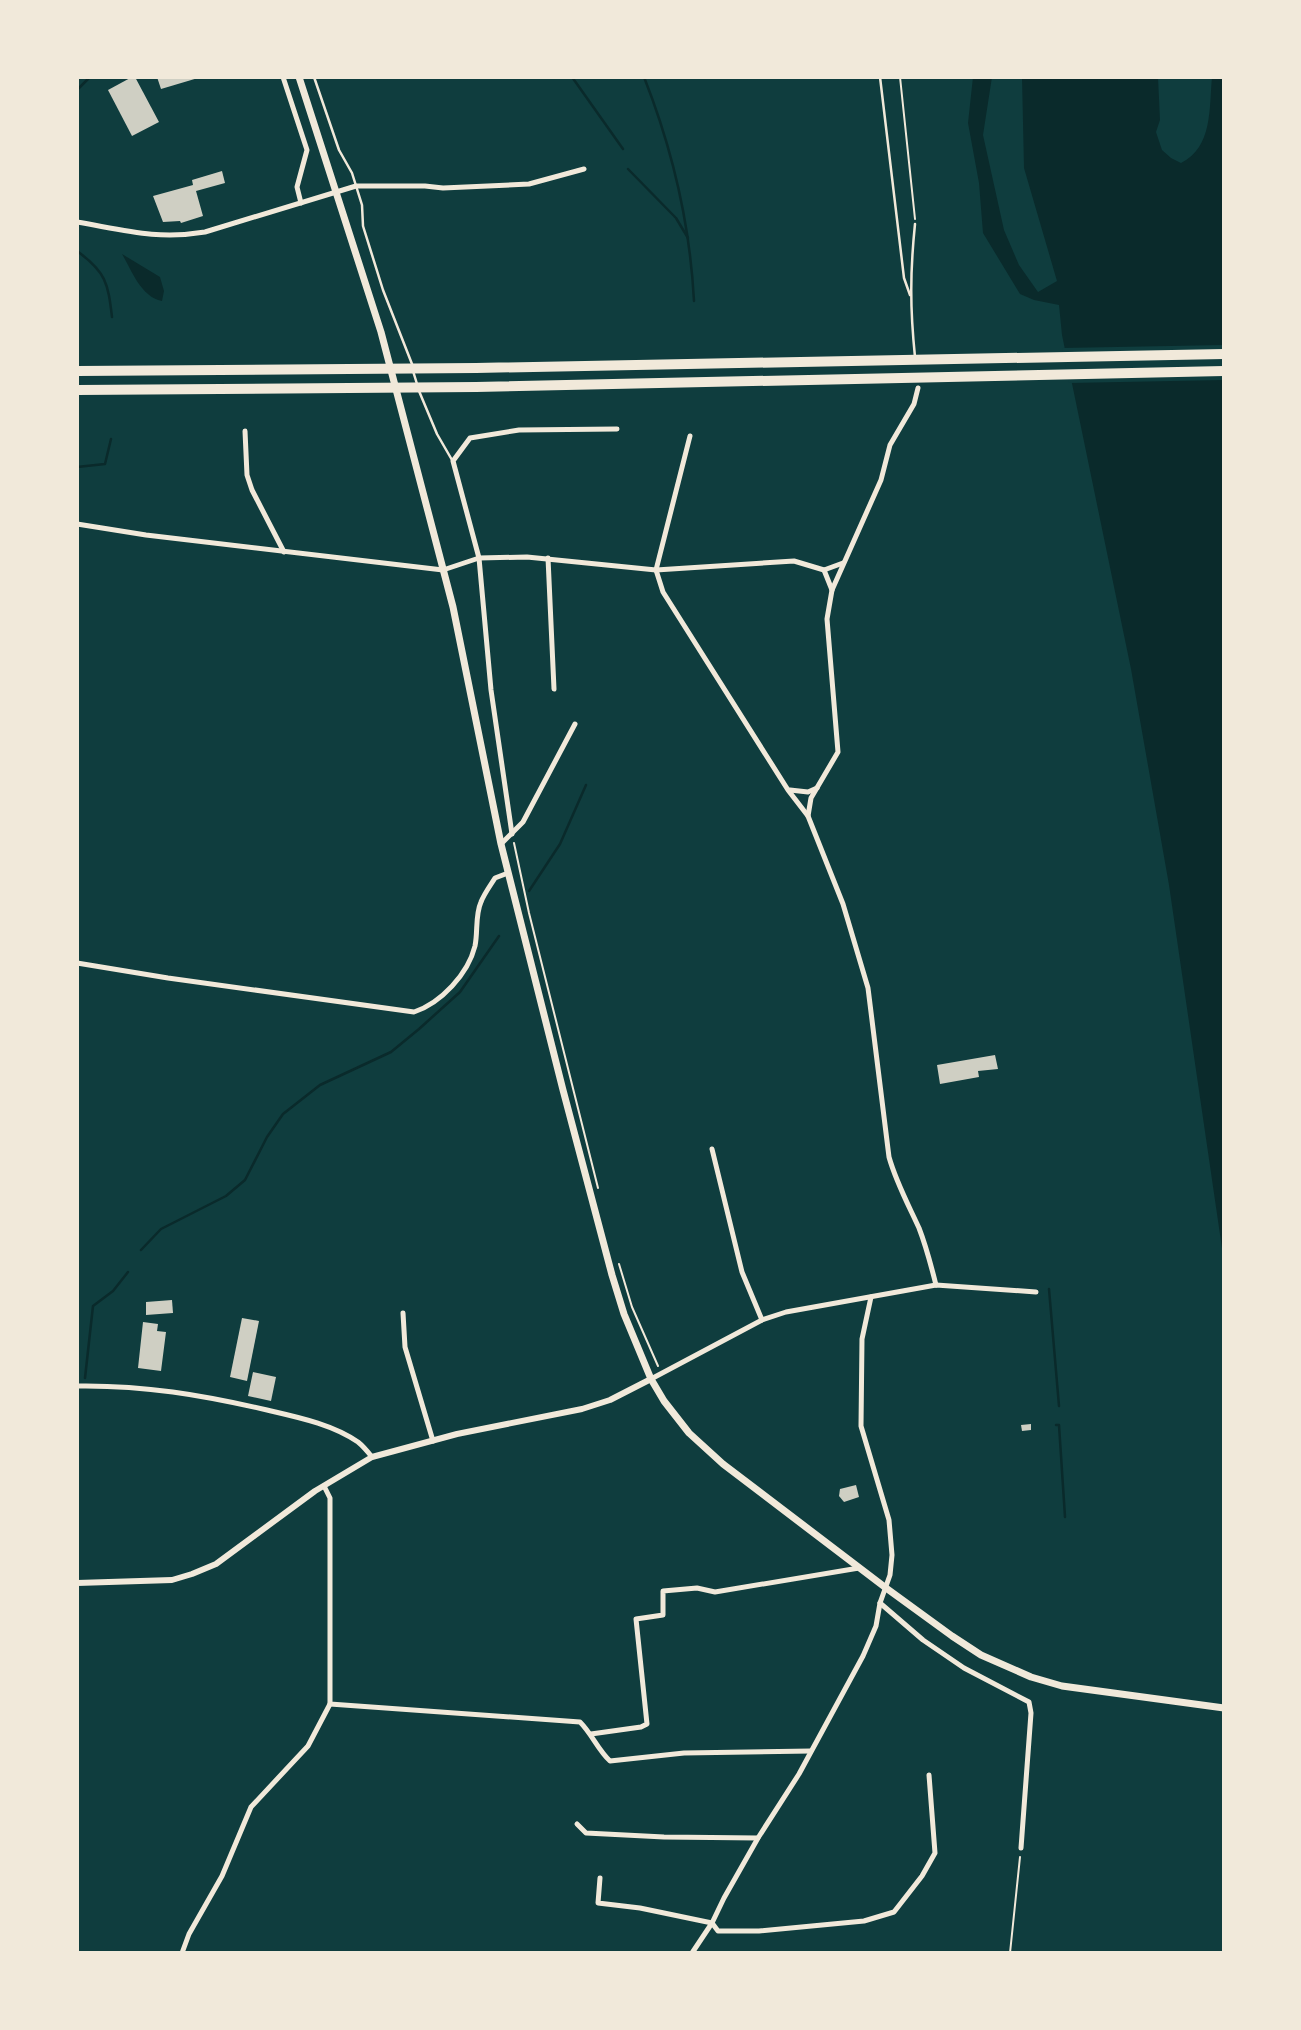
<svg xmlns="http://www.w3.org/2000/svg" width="1301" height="2030" font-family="Arial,sans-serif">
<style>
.water{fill:#0a2a2b}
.pier{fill:#0f3d3e}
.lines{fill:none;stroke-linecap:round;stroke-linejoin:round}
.stream{stroke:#0a2a2b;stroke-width:2.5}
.building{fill:#cfcfc3}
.path{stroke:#f1e9da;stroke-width:2}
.service{stroke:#f1e9da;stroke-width:2.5}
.minor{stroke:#f1e9da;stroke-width:5}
.tertiary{stroke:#f1e9da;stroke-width:6}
.secondary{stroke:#f1e9da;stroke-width:7}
.motorway{stroke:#f1e9da;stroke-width:10}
</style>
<rect width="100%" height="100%" fill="#0f3d3e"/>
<g class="water">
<path d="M973 77H992L983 135 1004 230 1019 265 1038 292 1057 281 1024 168 1022 77H1158L1160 120 1156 132 1162 150 1171 158 1181 163C1213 147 1209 108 1212 77H1224V1286L1223 1255 1169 885 1131 669 1062 335 1059 305 1034 300 1020 294 983 233 979 183 968 123Z"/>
<path d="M122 254 160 277 164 291 162 301C141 297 132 271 122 254Z"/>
</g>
<path class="pier" d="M1224 345V380L1069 383 1062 348Z"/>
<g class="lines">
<g class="stream">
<path d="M572 77 623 149"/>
<path d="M644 77C672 148 690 225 694 301"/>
<path d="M77 90 90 77"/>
<path d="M628 169 676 218 688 238"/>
<path d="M77 251C106 272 108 283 112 317"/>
<path d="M77 467 105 464 111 439"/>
<path d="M529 891 560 844 586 785"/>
<path d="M141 1250 161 1229 226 1196 245 1180 267 1137 283 1114 320 1085 391 1052 419 1029 460 992 499 936"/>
<path d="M1049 1289 1059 1406"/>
<path d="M85 1378 93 1306 113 1291 128 1272"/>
<path d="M1056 1425H1059L1065 1517"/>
</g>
</g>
<g class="building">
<path d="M132 77H135L159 122 132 136 108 90Z"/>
<path d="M157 77H198V78L161 89Z"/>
<path d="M222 171 225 183 196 191 203 216 181 223 180 221 163 222 153 196 193 185 192 180Z"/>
<path d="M995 1055 998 1069 978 1071 979 1077 940 1084 937 1065Z"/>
<path d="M172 1300 173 1313 146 1315V1302Z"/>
<path d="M242 1318 259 1321 247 1381 230 1377Z"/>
<path d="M143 1322 158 1324 157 1331 166 1332 161 1371 138 1368Z"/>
<path d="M253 1372 276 1377 271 1401 248 1396Z"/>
<path d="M1031 1424V1430L1022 1431 1021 1425Z"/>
<path d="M856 1485 859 1497 844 1502 839 1496 840 1489Z"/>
</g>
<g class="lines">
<g class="path">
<path d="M900 77 915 219"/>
<path d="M514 843 529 913 598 1188"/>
<path d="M619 1264 632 1307 658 1366"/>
<path d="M1010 1953 1020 1857"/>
</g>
<g class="service">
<path d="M314 77 339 150 352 173 362 205 363 226 383 290 412 364"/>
<path d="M880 77 904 278 910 295"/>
<path d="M915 224C910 273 910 308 915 357"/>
<path d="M413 371 417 384"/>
<path d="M419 391 437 434 452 460"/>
</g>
<g class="minor">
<path d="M283 77 307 150 297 187 301 203"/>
<path d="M77 222C124 230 157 240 205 232L356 186H425L443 188 529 184 584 169"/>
<path d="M245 431 247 475 252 490 284 552"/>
<path d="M690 436 656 570 663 592 788 790 808 816 843 904 868 988 889 1157C896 1182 908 1204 919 1228 926 1246 931 1265 936 1285"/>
<path d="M77 524 146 535 443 570 479 558 527 557 656 570 794 561 824 570 843 563"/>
<path d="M548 558 554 689"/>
<path d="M824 570 832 590"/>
<path d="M790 790 808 792 817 788"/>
<path d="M808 816 811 798 838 752 827 619 832 590 881 480 890 445 914 404 918 388"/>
<path d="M512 834 491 690 479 558 453 461 470 438 519 430 617 429"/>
<path d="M501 844 523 822 575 724"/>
<path d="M77 963 168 978 414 1012C441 1003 468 974 475 946 478 932 475 915 481 902 484 894 490 886 495 878L508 873"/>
<path d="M712 1149 742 1272 762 1320"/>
<path d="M403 1313 405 1347 433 1441"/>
<path d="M651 1379 762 1320 786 1312 936 1285 1036 1292"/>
<path d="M77 1386C144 1385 202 1395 267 1410 297 1417 332 1424 358 1442 363 1446 368 1452 372 1457"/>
<path d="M324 1486 330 1498V1704L580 1722C592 1734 598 1750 610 1761L684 1753 811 1751"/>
<path d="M880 1603 923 1640 964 1668 1029 1702 1031 1713 1021 1848"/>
<path d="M591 1734 641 1727 647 1724 636 1619 663 1615V1591L697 1588 715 1592 859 1568"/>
<path d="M577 1824 586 1833 664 1837 758 1838"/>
<path d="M600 1878 598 1903 640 1908 712 1923"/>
<path d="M712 1923 718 1931H759L864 1921 894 1912 922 1876 935 1853 929 1775"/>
<path d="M182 1953 189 1934 222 1876 251 1807 308 1746 330 1704"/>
<path d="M692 1953 712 1923 724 1898 758 1838 799 1774 863 1656 876 1626 880 1603 890 1575 892 1555 889 1520 861 1426 862 1339 871 1297"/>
</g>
<path class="tertiary" d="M77 1583 172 1580 192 1574 216 1564 315 1491 372 1457 457 1434 582 1409 610 1400 651 1379"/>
<path class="secondary" d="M299 77 381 332 453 607 501 844 563 1090 612 1275 624 1314 651 1379 664 1401 689 1433 723 1464 886 1588 952 1636 981 1655 1031 1677 1062 1686 1224 1708"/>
<g class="motorway">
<path d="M77 371 476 368 1224 354"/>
<path d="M77 390 476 387 1224 371"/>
</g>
</g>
<rect width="1301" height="2030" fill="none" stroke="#f1e9da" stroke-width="158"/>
</svg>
